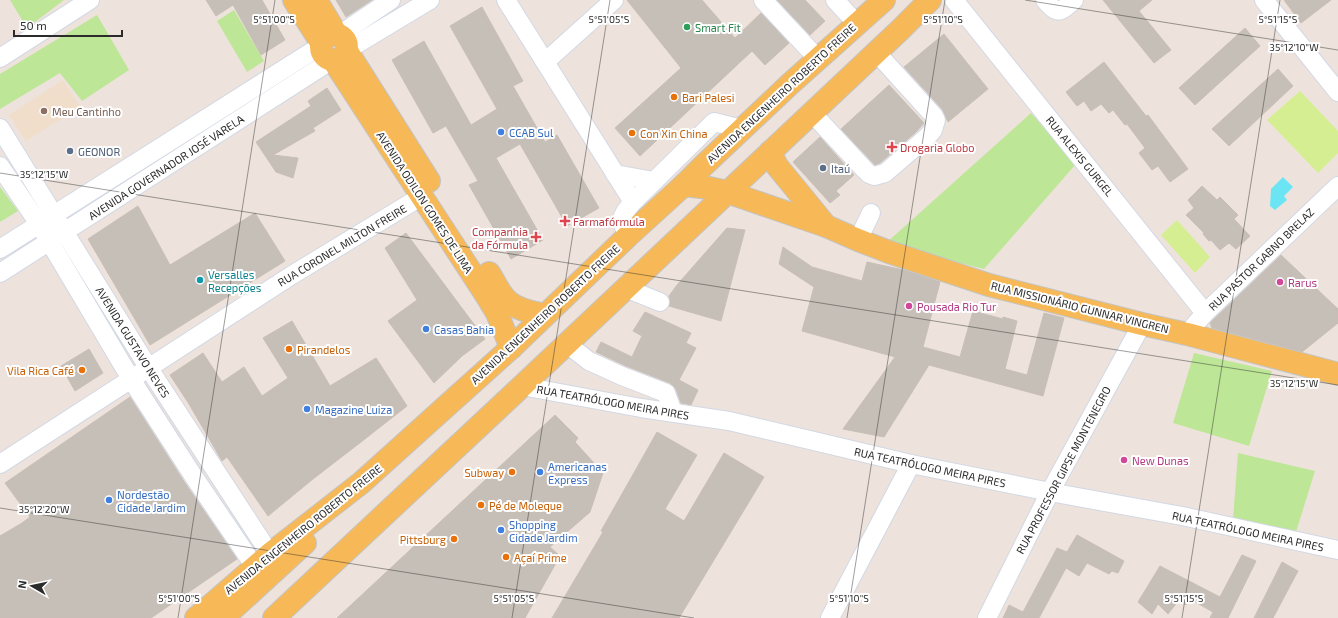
<svg xmlns="http://www.w3.org/2000/svg" width="1338" height="618" font-family="'Exo 2',sans-serif">
<style>
.education{fill:#f0decb}
.green{fill:#bee697}
.pitch{fill:#d6ee92}
.water{fill:#6be5f4}
.building{fill:#c6bfb8;stroke:#c9bfb6}
.lines{fill:none;stroke-linecap:round;stroke-linejoin:round}
.minor-casing{stroke:#d2d8e4;stroke-width:20}
.major-casing{stroke:#c4c4c4;stroke-width:24}
.minor{stroke:#fff;stroke-width:18}
.major{stroke:#f7b958;stroke-width:22}
.ticks{fill:none;stroke:#2b2b2b;stroke-width:1;stroke-opacity:0.45}
.leisure-dot{fill:#2e9e5b;stroke:#fff;stroke-width:1.5}
.food-dot{fill:#e8710a;stroke:#fff;stroke-width:1.5}
.education-dot{fill:#8d6e63;stroke:#fff;stroke-width:1.5}
.shop-dot{fill:#3f7fe0;stroke:#fff;stroke-width:1.5}
.health-dot{fill:#e0444e;stroke:#fff;stroke-width:1.5}
.service-dot{fill:#5c6f8a;stroke:#fff;stroke-width:1.5}
.culture-dot{fill:#0f9aa8;stroke:#fff;stroke-width:1.5}
.hotel-dot{fill:#d1479c;stroke:#fff;stroke-width:1.5}
.labels{text-anchor:middle;dominant-baseline:central;stroke-width:4;stroke-linejoin:round;paint-order:stroke}
.leisure-label{font-size:11px;fill:#27864d;stroke:#fff;text-anchor:start}
.street-label{font-size:11px;fill:#2b2b2b;stroke:#fff}
.food-label{font-size:11px;fill:#c56008;stroke:#fff;text-anchor:start}
.education-label{font-size:11px;fill:#785e54;stroke:#fff;text-anchor:start}
.shop-label{font-size:11px;fill:#366cbe;stroke:#fff;text-anchor:start}
.health-label{font-size:11px;fill:#be3a42;stroke:#fff;text-anchor:start}
.service-label{font-size:11px;fill:#4e5e75;stroke:#fff;text-anchor:start}
.culture-label{font-size:11px;fill:#0d838f;stroke:#fff;text-anchor:start}
.hotel-label{font-size:11px;fill:#b23c85;stroke:#fff;text-anchor:start}
.ticks-label{font-size:10px;text-anchor:middle;fill:#2b2b2b;stroke:#fff;stroke-width:4;stroke-linejoin:round;paint-order:stroke}
</style>
<rect width="100%" height="100%" fill="#ede3dc"/>
<path class="education" d="M63 80 80 107 26 141 9 115Z"/>
<g class="green">
<path d="M10 0H64L27 28Z"/>
<path d="M234 10 264 61 247 72 217 21Z"/>
<path d="M97 15 129 70 82 101 60 73 0 109V74Z"/>
<path d="M1031 113 1076 164 984 269 885 244Z"/>
<path d="M0 187 18 211 0 222Z"/>
<path d="M1194 353 1272 371 1249 446 1173 423Z"/>
<path d="M1238 453 1315 471 1296 532 1233 519Z"/>
</g>
<g class="pitch">
<path d="M1300 91 1338 131V153L1318 173 1267 120Z"/>
<path d="M1177 220 1210 257 1195 273 1161 235Z"/>
</g>
<path class="water" d="M1283 177 1293 187 1284 196 1287 200 1275 210 1270 206 1271 189Z"/>
<g class="building">
<path d="M206 0H262L285 40 261 55 233 5 216 16Z"/>
<path d="M336 0H372L346 17Z"/>
<path d="M627 0H702L735 38 761 13 789 43 765 65 752 51 640 156 615 128 681 68Z"/>
<path d="M777 0H805L825 21 810 35Z"/>
<path d="M1103 0H1152L1139 11 1171 50 1154 63Z"/>
<path d="M1284 0H1331L1301 23Z"/>
<path d="M482 7 523 81 513 86 545 142 557 135 599 208 567 226 520 144 496 158 543 240 511 259 469 185 478 181 446 126 433 133 392 60 424 41 471 125 497 109 450 26Z"/>
<path d="M1245 28 1260 46 1195 105 1179 88Z"/>
<path d="M944 34 988 89 948 122 942 109 904 67Z"/>
<path d="M1104 62 1146 116 1148 115 1188 169 1170 182 1158 166 1152 170 1139 153 1145 148 1127 124 1125 125 1113 110 1109 113 1101 104 1091 111 1084 101 1077 106 1066 92Z"/>
<path d="M1278 69 1293 86 1229 146 1212 129Z"/>
<path d="M889 85 924 123 916 132 880 163 875 165 841 129Z"/>
<path d="M327 88 341 110 313 128 315 131 273 155 298 158 293 178 276 172 256 142 311 106 308 101Z"/>
<path d="M820 137 854 175 836 191 840 195 830 203 793 162Z"/>
<path d="M1202 186 1217 200 1220 197 1238 215 1234 219 1250 236 1236 249 1229 243 1220 250 1211 240 1209 241 1203 234 1204 233 1186 215 1194 208 1188 200Z"/>
<path d="M138 206 170 265 255 213 285 261 150 345 88 239Z"/>
<path d="M727 228 745 230 721 321 669 306 670 301 669 296 677 285Z"/>
<path d="M406 233 485 339 462 356 434 383 388 321 417 300 385 248Z"/>
<path d="M783 247 812 267 862 281 867 262 908 271 940 282 923 347 960 357 973 311 1003 319V317L1017 321 1005 369 1027 375 1044 313 1064 318 1043 396 929 365 884 437 843 429 895 357 802 331 814 287 779 264Z"/>
<path d="M1281 255 1338 309V323L1302 352 1212 328 1210 323 1213 320Z"/>
<path d="M645 312 691 333 686 343 696 348 679 380 698 390 691 405 681 403 676 389 670 383 626 366 596 352 601 342 632 357 642 336 633 331Z"/>
<path d="M292 321 330 386 376 358 407 406 361 442 313 479 268 516 227 457 222 461 189 404 170 375 203 353 222 382 244 367 262 396 288 378 263 338Z"/>
<path d="M89 349 103 373 75 391 61 366Z"/>
<path d="M130 397 183 480 237 559 151 618H0V536L22 523 30 517 5 483Z"/>
<path d="M555 415 578 438 575 442 603 473 590 512 550 547 560 556 525 618H337Z"/>
<path d="M657 432 697 455 665 509 684 521 724 453 764 477 679 618H552L603 532 601 531Z"/>
<path d="M1077 535 1124 561 1118 573 1112 571 1109 574 1087 563 1079 576 1066 568 1039 618H1003L1009 605 1023 612 1057 548 1067 552Z"/>
<path d="M1242 555 1256 561 1228 618H1210L1213 612 1190 599 1186 605 1179 600 1168 614 1158 604 1152 614 1138 602 1160 566 1220 597Z"/>
<path d="M1282 562 1298 571 1273 618H1254Z"/>
</g>
<g class="lines">
<g class="minor-casing">
<g id="minor">
<path d="M506 0 633 202"/>
<path d="M763 0 818 59"/>
<path d="M835 0 857 24"/>
<path d="M954 0 1205 313"/>
<path d="M1045 0C1058 16 1060 12 1074 0"/>
<path d="M1264 0 1338 92"/>
<path d="M339 35 391 0"/>
<path d="M347 50 430 0"/>
<path d="M0 58 90 0"/>
<path d="M545 62 614 0"/>
<path d="M812 113 865 170 869 174 874 176 885 173 928 136 933 130 936 120 934 116 876 52"/>
<path d="M0 128 148 367 270 554"/>
<path d="M0 166 39 224 131 379 192 474 255 567"/>
<path d="M615 174 654 181"/>
<path d="M628 236C619 217 620 218 633 202L714 122 742 129"/>
<path d="M858 240 871 213"/>
<path d="M0 249 322 45"/>
<path d="M0 273 332 60"/>
<path d="M625 288 660 302"/>
<path d="M1187 334 1205 313 1338 186"/>
<path d="M567 344 589 361 622 376 666 393 673 412"/>
<path d="M522 386 641 408 729 421 911 464 1050 492 1182 516 1338 550"/>
<path d="M0 464 292 275 422 196"/>
<path d="M830 618 911 464"/>
<path d="M987 618 1050 492 1142 324"/>
</g>
</g>
<g class="major-casing">
<g id="major">
<path d="M294 0 322 44"/>
<path d="M316 0 337 35"/>
<circle cx="334" cy="47" r="13"/>
<path d="M347 51 429 181"/>
<path d="M333 60 486 295 497 313 511 348"/>
<path d="M770 152 777 166 826 226"/>
<path d="M684 185 709 188 727 192 826 226 858 240 889 252 989 285 1142 324 1187 334 1338 374"/>
<path d="M489 273C495 282 500 295 509 302 518 310 532 312 544 315"/>
<path d="M196 618 270 554 361 483 511 348 628 236 684 185 703 166 790 84 884 0"/>
<path d="M223 618 305 543"/>
<path d="M274 618 522 386 900 30 930 0"/>
</g>
</g>
<use href="#minor" class="minor"/>
<use href="#major" class="major"/>
</g>
<path class="ticks" d="M1025 0 1338 50M0 173 1338 385M0 508 694 618M178 618 275 0M512 618 610 0M847 618 945 0M1182 618 1280 0"/>
<circle class="leisure-dot" cx="687" cy="27" r="4"/>
<g class="food-dot">
<circle cx="674" cy="97" r="4"/>
<circle cx="632" cy="133" r="4"/>
<circle cx="289" cy="349" r="4"/>
<circle cx="82" cy="370" r="4"/>
<circle cx="512" cy="472" r="4"/>
<circle cx="481" cy="505" r="4"/>
<circle cx="454" cy="539" r="4"/>
<circle cx="506" cy="557" r="4"/>
</g>
<circle class="education-dot" cx="44" cy="111" r="4"/>
<g class="shop-dot">
<circle cx="501" cy="132" r="4"/>
<circle cx="426" cy="329" r="4"/>
<circle cx="307" cy="409" r="4"/>
<circle cx="540" cy="472" r="4"/>
<circle cx="109" cy="500" r="4"/>
<circle cx="501" cy="530" r="4"/>
</g>
<g class="health-dot">
<path d="M890 141h4v4h4v4h-4v4h-4v-4h-4v-4h4z"/>
<path d="M563 215h4v4h4v4h-4v4h-4v-4h-4v-4h4z"/>
<path d="M534 231h4v4h4v4h-4v4h-4v-4h-4v-4h4z"/>
</g>
<g class="service-dot">
<circle cx="70" cy="151" r="4"/>
<circle cx="823" cy="168" r="4"/>
</g>
<circle class="culture-dot" cx="200" cy="280" r="4"/>
<g class="hotel-dot">
<circle cx="1280" cy="282" r="4"/>
<circle cx="909" cy="306" r="4"/>
<circle cx="1124" cy="460" r="4"/>
</g>
<g class="labels">
<g class="leisure-label">
<text x="695" y="27">Smart Fit</text>
</g>
<g class="street-label">
<text transform="translate(781 93) rotate(-43)">AVENIDA ENGENHEIRO ROBERTO FREIRE</text>
<text transform="translate(1080 156) rotate(51)">RUA ALEXIS GURGEL</text>
<text transform="translate(166 167) rotate(-33)">AVENIDA GOVERNADOR JOSÉ VARELA</text>
<text transform="translate(425 202) rotate(57)">AVENIDA ODILON GOMES DE LIMA</text>
<text transform="translate(342 245) rotate(-31)">RUA CORONEL MILTON FREIRE</text>
<text transform="translate(1261 259) rotate(-44)">RUA PASTOR GABNO BRELAZ</text>
<text transform="translate(1080 307) rotate(14)">RUA MISSIONÁRIO GUNNAR VINGREN</text>
<text transform="translate(545 314) rotate(-43)">AVENIDA ENGENHEIRO ROBERTO FREIRE</text>
<text transform="translate(133 342) rotate(58)">AVENIDA GUSTAVO NEVES</text>
<text transform="translate(613 402) rotate(10)">RUA TEATRÓLOGO MEIRA PIRES</text>
<text transform="translate(930 467) rotate(12)">RUA TEATRÓLOGO MEIRA PIRES</text>
<text transform="translate(1063 470) rotate(-62)">RUA PROFESSOR GIPSE MONTENEGRO</text>
<text transform="translate(303 529) rotate(-39)">AVENIDA ENGENHEIRO ROBERTO FREIRE</text>
<text transform="translate(1248 531) rotate(12)">RUA TEATRÓLOGO MEIRA PIRES</text>
</g>
<g class="food-label">
<text x="682" y="97">Bari Palesi</text>
<text x="640" y="133">Con Xin China</text>
<text x="297" y="349">Pirandelos</text>
<text x="74" y="370" text-anchor="end">Vila Rica Café</text>
<text x="504" y="472" text-anchor="end">Subway</text>
<text x="489" y="505">Pé de Moleque</text>
<text x="446" y="539" text-anchor="end">Pittsburg</text>
<text x="514" y="557">Açaí Prime</text>
</g>
<g class="education-label">
<text x="52" y="111">Meu Cantinho</text>
</g>
<g class="shop-label">
<text x="509" y="132">CCAB Sul</text>
<text x="434" y="329">Casas Bahia</text>
<text x="315" y="409">Magazine Luiza</text>
<text x="548" y="466">Americanas<tspan x="548" dy="13">Express</tspan></text>
<text x="117" y="494">Nordestão<tspan x="117" dy="13">Cidade Jardim</tspan></text>
<text x="509" y="524">Shopping<tspan x="509" dy="13">Cidade Jardim</tspan></text>
</g>
<g class="health-label">
<text x="900" y="147">Drogaria Globo</text>
<text x="573" y="221">Farmafórmula</text>
<text x="528" y="231" text-anchor="end">Companhia<tspan x="528" dy="13">da Fórmula</tspan></text>
</g>
<g class="service-label">
<text x="78" y="151">GEONOR</text>
<text x="831" y="168">Itaú</text>
</g>
<g class="culture-label">
<text x="208" y="274">Versalles<tspan x="208" dy="13">Recepções</tspan></text>
</g>
<g class="hotel-label">
<text x="1288" y="282">Rarus</text>
<text x="917" y="306">Pousada Rio Tur</text>
<text x="1132" y="460">New Dunas</text>
</g>
</g>
<g class="ticks-label">
<text x="274" y="23">5°51'00"S</text>
<text x="609" y="23">5°51'05"S</text>
<text x="943" y="23">5°51'10"S</text>
<text x="1278" y="23">5°51'15"S</text>
<text x="1294" y="51">35°12'10"W</text>
<text x="44" y="178">35°12'15"W</text>
<text x="1294" y="387">35°12'15"W</text>
<text x="44" y="513">35°12'20"W</text>
<text x="179" y="602">5°51'00"S</text>
<text x="514" y="602">5°51'05"S</text>
<text x="849" y="602">5°51'10"S</text>
<text x="1184" y="602">5°51'15"S</text>
</g>
<g transform="translate(32 586) rotate(279)" stroke="#ffffff" stroke-width="3" paint-order="stroke">
<path d="M0-3L7 15L0 10L-7 15Z" fill="#2b2b2b"/>
<text y="-6" font-size="11" font-weight="bold" text-anchor="middle" fill="#2b2b2b">N</text>
</g>
<path d="M14 30v6h108v-6" fill="none" stroke="#2b2b2b" stroke-width="2"/>
<text x="20" y="30" font-size="12" fill="#2b2b2b" stroke="#ffffff" stroke-width="3" paint-order="stroke">50 m</text>
</svg>
